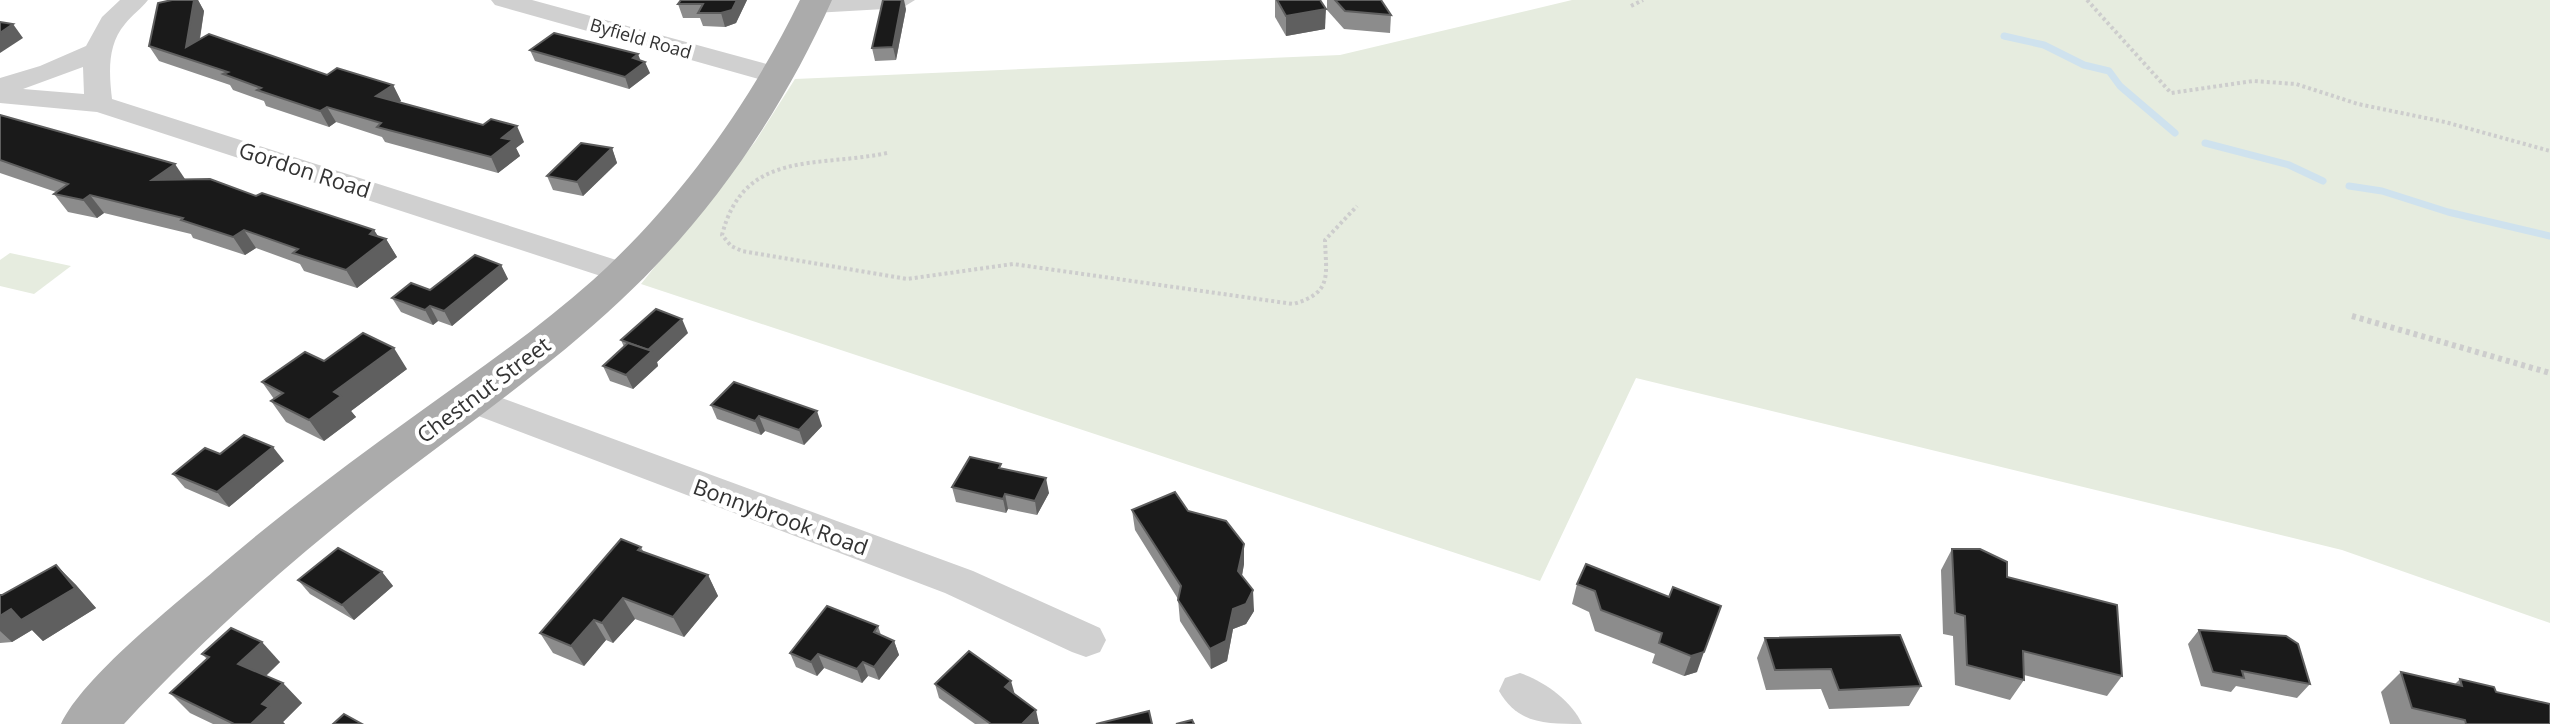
<svg xmlns="http://www.w3.org/2000/svg" width="2550" height="724" font-family="'Open Sans',sans-serif">
<style>
.green{fill:#e6ecdf}
.lines{fill:none;stroke-linecap:round;stroke-linejoin:round}
.stream{stroke:#cfe2ee;stroke-width:7}
.path-far1{stroke:#cdcdcd;stroke-width:4;stroke-dasharray:3 3;stroke-linecap:butt}
.path{stroke:#cdcdcd;stroke-width:6;stroke-dasharray:4 4;stroke-linecap:butt}
.minor{fill:#d0d0d0;fill-rule:evenodd}
.major{fill:#ababab;fill-rule:evenodd}
.wall{fill:#8c8c8c}
.shaded-wall{fill:#5f5f5f}
.building{fill:#1a1a1a;stroke:#5f5f5f;stroke-width:2}
.labels{text-anchor:middle;dominant-baseline:central;stroke-width:8;stroke-linejoin:round;paint-order:stroke}
.far-street-label{font-size:18px;fill:#333;stroke:#fff}
.street-label{font-size:22px;fill:#333;stroke:#fff}
</style>
<rect width="100%" height="100%" fill="#fff"/>
<g class="green">
<path d="M1572 0H2550V623L2342 550 1636 378 1540 581 641 284 755 142 795 79 1340 55Z"/>
<path d="M10 253 71 266 34 294 0 286V260Z"/>
</g>
<g class="lines">
<g class="stream">
<path d="M2004 36 2044 45 2084 65 2109 71 2120 86 2175 133"/>
<path d="M2205 143 2289 165 2323 181"/>
<path d="M2349 186 2382 191 2448 212 2550 236"/>
</g>
<g class="path-far1">
<path d="M2087 0 2171 93 2253 81 2296 84 2358 104 2445 122 2550 151"/>
<path d="M1631 6 1643 0"/>
<path d="M887 153C816 168 744 149 722 235L731 246 742 251 907 279 1013 264 1293 304C1333 293 1326 275 1325 240L1357 206"/>
</g>
<path class="path" d="M2352 316 2550 373"/>
<g class="minor">
<path d="M120 0H148C141 9 132 15 125 24 107 45 109 73 112 99L635 266 640 273 635 280 624 284 613 280 97 112 0 103V78L40 66 86 46 102 17ZM83 67 84 94 23 89Z"/>
<path d="M491 0H532L789 70 793 76 789 82H769L495 5Z"/>
<path d="M805 0H915L902 8 814 13 805 10 801 5Z"/>
<path d="M472 387 973 571 1100 628 1106 640 1100 652 1086 657 1072 652 945 593 460 409 455 400 460 391Z"/>
<path d="M1520 673C1544 681 1572 701 1582 724 1545 724 1518 724 1499 691L1505 678Z"/>
</g>
<path class="major" d="M800 0H832C782 112 711 216 621 300 549 368 467 424 389 484 295 557 205 636 124 724H61C83 677 173 606 214 571 277 517 343 467 410 419 472 374 536 331 593 280 680 201 748 106 800 0Z"/>
</g>
<g class="wall">
<path d="M172 0H198L204 11 200 39 327 75 393 85 401 101 399 102 524 142 516 148 520 156 498 173 385 142 382 137 336 122 329 127 266 106 264 101 233 90 230 85 159 61 149 46Z"/>
<path d="M747 0 736 23 725 27 703 26 700 18H683L678 4Z"/>
<path d="M1275 0H1320L1325 29 1286 36 1275 17Z"/>
<path d="M1327 0H1381L1391 15 1390 33 1344 29 1327 10Z"/>
<path d="M906 9 896 60 875 61 872 48Z"/>
<path d="M530 50 650 73 629 89 535 61Z"/>
<path d="M0 114 2 116 185 180 256 196 374 230 378 236 386 239 397 257 357 288 304 271 300 264 256 248 245 255 193 238 191 234 104 213 97 218 68 212 54 194 56 192 0 173Z"/>
<path d="M612 148 617 163 583 196 553 190 547 176Z"/>
<path d="M501 265 508 279 452 326 438 321 433 325 401 312 392 298 430 290Z"/>
<path d="M688 333 657 362 658 366 633 389 610 381 603 366 624 347 621 340Z"/>
<path d="M324 361 407 369 351 411 356 417 324 441 286 422 271 401 274 399 262 382Z"/>
<path d="M711 405 822 426 804 445 765 431 761 435 717 419Z"/>
<path d="M220 454 284 461 229 507 185 488 173 474Z"/>
<path d="M1002 469 1049 493 1037 515 1008 509 1006 513 956 502 952 487Z"/>
<path d="M1132 510 1188 511 1244 564 1242 576 1254 611 1246 624 1233 629 1227 661 1211 669 1180 621 1178 599 1135 530Z"/>
<path d="M641 547 644 553 708 575 718 596 684 637 635 619 613 643 606 640 584 666 553 653 540 633Z"/>
<path d="M1952 549 2007 577 2122 676 2107 696 2024 675V680L2010 700 1955 685 1953 636 1943 634 1941 570Z"/>
<path d="M56 565 76 585 96 608 43 641 32 630 12 642 0 643V595H2Z"/>
<path d="M382 572 393 586 354 620 310 594 298 580Z"/>
<path d="M1577 584 1669 597 1673 587 1697 672 1684 676 1652 663 1655 654 1595 631 1589 612 1572 604Z"/>
<path d="M878 626 881 635 894 641 899 655 879 680 868 676 862 683 824 668 817 676 796 667 790 653Z"/>
<path d="M2199 630 2310 684 2297 698 2236 686 2231 692 2201 686 2188 644Z"/>
<path d="M1765 638 1921 686 1909 706 1829 709 1821 689 1766 690 1757 658Z"/>
<path d="M202 654 280 662 266 676 302 703 283 722 285 724H213L190 713 170 693 207 659Z"/>
<path d="M2401 672 2455 684 2460 679 2496 692 2550 724H2390L2381 692Z"/>
<path d="M935 684 1015 694 1039 723 975 724 939 698Z"/>
</g>
<g class="shaded-wall">
<path d="M194 0H198L204 11 196 62 186 47Z"/>
<path d="M737 0H747L736 23 725 27 721 13Z"/>
<path d="M902 0H904L906 9 896 60 893 47Z"/>
<path d="M1326 9 1325 29 1286 36V16Z"/>
<path d="M13 24 23 38 0 53V33Z"/>
<path d="M638 54 642 64 645 62 650 73 629 89 625 77 633 58Z"/>
<path d="M393 85 401 101 384 112 376 96Z"/>
<path d="M327 107 336 122 329 127 320 111Z"/>
<path d="M517 126 524 142 516 148 520 156 498 173 491 157 502 138Z"/>
<path d="M612 148 617 163 583 196 577 182Z"/>
<path d="M175 164 187 182 152 180Z"/>
<path d="M90 195 104 213 97 218 83 200Z"/>
<path d="M244 230 256 248 245 255 233 237Z"/>
<path d="M374 230 382 243 386 239 397 257 357 288 346 270 370 234Z"/>
<path d="M501 265 508 279 452 326 444 311Z"/>
<path d="M430 306 438 321 433 325 425 310Z"/>
<path d="M682 319 688 333 657 362 658 366 633 389 626 375 648 350Z"/>
<path d="M394 348 407 369 351 411 356 417 324 441 309 420 334 392Z"/>
<path d="M817 411 822 426 804 445 799 430Z"/>
<path d="M759 416 765 431 761 435 755 421Z"/>
<path d="M273 447 284 461 229 507 217 492Z"/>
<path d="M1046 478 1049 493 1037 515 1035 501Z"/>
<path d="M1005 494 1008 509 1006 513 1003 499Z"/>
<path d="M1244 544V564L1239 591 1238 571Z"/>
<path d="M56 565 76 585 96 608 43 641 32 630 12 642 0 631V616L11 609Z"/>
<path d="M382 572 393 586 354 620 342 605Z"/>
<path d="M708 575 718 596 684 637 673 617Z"/>
<path d="M1253 590 1254 611 1246 624 1233 629 1227 661 1211 669 1210 649 1233 609Z"/>
<path d="M623 598 635 619 613 643 602 623Z"/>
<path d="M594 620 606 640 584 666 571 646Z"/>
<path d="M894 641 899 655 879 680 874 667Z"/>
<path d="M262 642 280 662 257 684 238 664Z"/>
<path d="M1704 652 1697 672 1684 676 1691 656Z"/>
<path d="M818 654 824 668 817 676 811 662Z"/>
<path d="M863 662 868 676 862 683 857 669Z"/>
<path d="M1011 681 1015 695 1005 687Z"/>
<path d="M283 683 302 703 283 722 285 724H251L262 704Z"/>
<path d="M1036 710 1039 724H1022Z"/>
</g>
<g class="building">
<path d="M172 0H194L186 47 209 34 327 75 337 68 393 85 376 96 483 125 491 119 517 126 502 138 513 140 491 157 377 127 381 123 327 107 320 111 257 90 261 88 223 74 228 72 149 46 158 3Z"/>
<path d="M681 0H737L732 10 721 13H698L703 4H678Z"/>
<path d="M883 0H902L893 47 872 48Z"/>
<path d="M1277 0H1320L1326 9 1286 16Z"/>
<path d="M1335 0H1381L1391 15 1345 11Z"/>
<path d="M0 22 13 24 0 33Z"/>
<path d="M554 33 638 54 633 58 645 62 625 77 530 50Z"/>
<path d="M0 115 175 164 152 180 210 179 256 196 262 193 374 230 370 234 386 239 346 270 293 253 298 249 244 230 233 237 181 220 183 218 90 195 83 200 54 194 68 184 0 160Z"/>
<path d="M581 143 612 148 577 182 547 176Z"/>
<path d="M475 255 501 265 444 311 430 306 425 310 392 298 411 283 430 290Z"/>
<path d="M656 309 682 319 648 350 621 340Z"/>
<path d="M363 333 394 348 334 392 341 396 309 420 271 401 283 393 262 382 305 352 324 361Z"/>
<path d="M628 343 652 351 626 375 603 366Z"/>
<path d="M734 382 817 411 799 430 759 416 755 421 711 405Z"/>
<path d="M244 435 273 447 217 492 173 474 205 448 220 454Z"/>
<path d="M970 457 1001 464 999 468 1046 478 1035 501 1005 494 1003 499 952 487Z"/>
<path d="M1175 492 1188 511 1226 521 1244 544 1238 571 1253 590 1246 604 1233 609 1226 641 1210 649 1178 600 1181 586 1132 510Z"/>
<path d="M621 539 641 547 638 550 708 575 673 617 623 598 602 623 594 620 571 646 540 633Z"/>
<path d="M338 548 382 572 342 605 298 580Z"/>
<path d="M1952 549H1980L2007 562V577L2117 605 2122 676 2023 651 2024 680 1967 665 1965 616 1955 613Z"/>
<path d="M1586 564 1669 597 1673 587 1721 606 1704 652 1691 656 1659 643 1662 633 1601 610 1595 591 1577 584Z"/>
<path d="M56 565 75 588 21 620 11 609 0 616V595H2Z"/>
<path d="M827 606 878 626 874 632 894 641 874 667 863 662 857 669 818 654 811 662 790 653Z"/>
<path d="M231 628 262 642 238 664 283 683 262 704 269 707 251 724H234L170 693 209 657 202 654Z"/>
<path d="M2199 630 2286 636 2298 644 2310 684 2242 671 2244 678 2213 672Z"/>
<path d="M1900 635 1921 686 1839 690 1831 669 1775 670 1765 638Z"/>
<path d="M969 651 1011 681 1005 687 1036 710 1022 724H991L935 684Z"/>
<path d="M2401 672 2462 686 2460 679 2494 687 2496 692 2550 704V724H2466L2465 720 2412 708Z"/>
<path d="M1149 711 1152 724H1096Z"/>
<path d="M344 714 362 724H333Z"/>
<path d="M1192 720 1194 724H1176Z"/>
</g>
<g class="labels">
<g class="far-street-label">
<text transform="translate(641 38) rotate(16)">Byfield Road</text>
</g>
<g class="street-label">
<text transform="translate(305 169) rotate(18)">Gordon Road</text>
<text transform="translate(483 389) rotate(-37)">Chestnut Street</text>
<text transform="translate(781 516) rotate(20)">Bonnybrook Road</text>
</g>
</g>
</svg>
